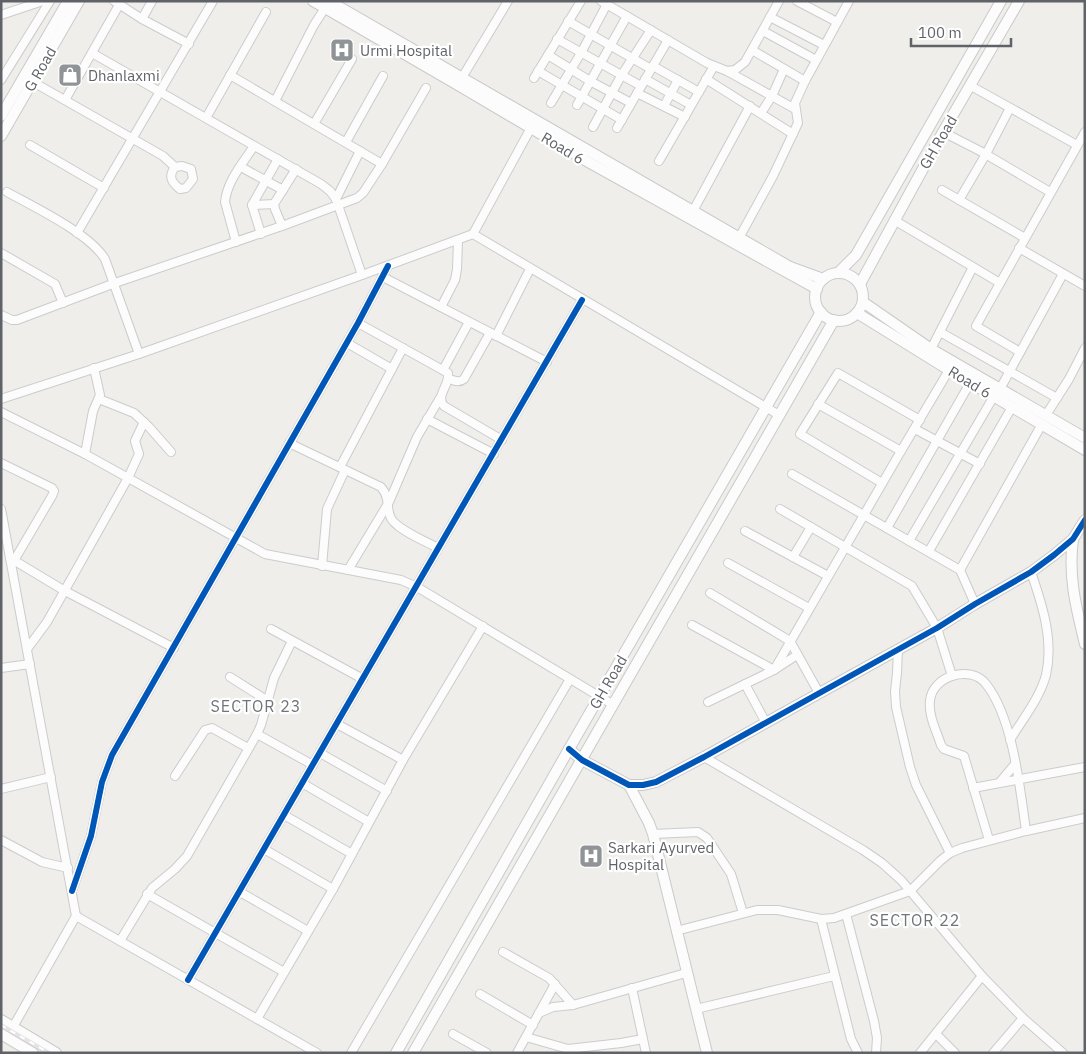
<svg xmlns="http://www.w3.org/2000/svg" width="1086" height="1054" font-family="'IBM Plex Sans',sans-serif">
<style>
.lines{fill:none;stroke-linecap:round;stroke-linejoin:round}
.street-casing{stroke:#cbcccc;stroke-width:10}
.secondary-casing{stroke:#cacacb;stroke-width:12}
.street{stroke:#fdfcfc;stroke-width:8}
.secondary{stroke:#fdfcfc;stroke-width:10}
.rail-casing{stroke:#e4e4e4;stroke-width:4}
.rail{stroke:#fff;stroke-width:2;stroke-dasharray:5.5;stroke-linecap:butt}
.cycleway-casing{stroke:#fff;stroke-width:9}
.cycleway{stroke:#0057b8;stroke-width:6}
.labels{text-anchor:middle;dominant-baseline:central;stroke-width:4.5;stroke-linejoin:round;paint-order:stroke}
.poi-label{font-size:15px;fill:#5f6368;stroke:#fff;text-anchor:start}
.street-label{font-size:15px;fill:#5f6368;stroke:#fff}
.neighbourhood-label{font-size:16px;letter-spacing:1px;fill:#70757a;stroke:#fff}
</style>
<rect width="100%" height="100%" fill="#efeeea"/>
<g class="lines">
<g class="street-casing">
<g id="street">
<path d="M114 1 142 19"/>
<path d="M152 1 142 19 189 44"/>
<path d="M601 1 707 63 727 71 735 70 745 62 779 1"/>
<path d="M797 1 837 22"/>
<path d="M1 15 43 1"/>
<path d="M770 17 824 45"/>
<path d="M568 21 651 69"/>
<path d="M763 31 816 60"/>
<path d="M557 39 641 86"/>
<path d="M752 50 805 81"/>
<path d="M92 53 321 184 330 191 336 199 362 275"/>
<path d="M548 55 590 81 631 103"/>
<path d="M653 66 699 92"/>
<path d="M538 71 622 120"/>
<path d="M727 71 795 109"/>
<path d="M230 75 382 164"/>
<path d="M534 78 581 1"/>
<path d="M645 79 691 105"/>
<path d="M706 79 793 134"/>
<path d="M1 80 50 1"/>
<path d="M460 81 508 1"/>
<path d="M33 82 163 156 175 167C168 176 171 182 180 189L186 188 193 179 191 169 182 166 175 167"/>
<path d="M971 86 1077 145"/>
<path d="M637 93 685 117"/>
<path d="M65 100 119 5"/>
<path d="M275 101 314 25 325 8"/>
<path d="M551 103 581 53 607 4"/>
<path d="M577 105 627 16"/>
<path d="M664 106 678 80"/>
<path d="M761 113 772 96 784 69"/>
<path d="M206 118 266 12"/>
<path d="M314 124 352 59"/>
<path d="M533 124 473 234 779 415"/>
<path d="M593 127 621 76 651 30"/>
<path d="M617 128 668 40"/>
<path d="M943 132 982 152 1050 192"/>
<path d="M346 142 383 76"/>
<path d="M30 145 104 188"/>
<path d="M659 161 714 66"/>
<path d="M241 167 283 190"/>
<path d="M942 190 1025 238"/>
<path d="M7 192C34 207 89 233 105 259L139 354"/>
<path d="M336 199 360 151"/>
<path d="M959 200 986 154 1010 108"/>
<path d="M252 205 274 204"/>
<path d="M693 211 750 106"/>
<path d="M894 220 1000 283"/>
<path d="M282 226 275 209 274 204 296 169"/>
<path d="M77 233 213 1"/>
<path d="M261 234 252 205 278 159"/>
<path d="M739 238 773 176 798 123 795 103 805 81 849 1"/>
<path d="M236 242 225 202C227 181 243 163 254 146"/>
<path d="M1019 248 1085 286"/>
<path d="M1 253 55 284 63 303"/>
<path d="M383 277 547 362"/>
<path d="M441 307 455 280 457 269 458 240"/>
<path d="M1 315 12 320H17L115 283 282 226 357 198 363 193 382 164 426 88"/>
<path d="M358 323 448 373C450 386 435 395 444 406L502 440"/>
<path d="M940 332 1057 398"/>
<path d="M496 336 530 269"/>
<path d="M347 343 392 369"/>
<path d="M931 349 973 267"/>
<path d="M1020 352 976 326 1085 132"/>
<path d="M443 370 469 322"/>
<path d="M449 379C455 381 459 383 464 379L490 333"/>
<path d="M1000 389 1063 274"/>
<path d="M1 399 139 354 362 275 473 234"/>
<path d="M99 399 134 413 149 427 171 452"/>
<path d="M818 404 901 451"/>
<path d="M1 412 85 454 265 554 401 580 417 587 612 704"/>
<path d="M1046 415 1069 379 1085 348"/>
<path d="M427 419 494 454"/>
<path d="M915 429 980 464"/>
<path d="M289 443 381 487C390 498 386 505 390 516 393 528 427 542 438 548"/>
<path d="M85 454 93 411 100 395 94 368"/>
<path d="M1 463 52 488 54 491 52 496 15 559"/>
<path d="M340 467 403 348"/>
<path d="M792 474 960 570 975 604"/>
<path d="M882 483 800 434 838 373 920 420"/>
<path d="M1 509 76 916 13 1027"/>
<path d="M780 509 912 586 937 628 952 676"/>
<path d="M887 528 970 383"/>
<path d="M745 531 828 576"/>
<path d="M909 541 994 396"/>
<path d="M929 551 1012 407"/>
<path d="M793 557 811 527"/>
<path d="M10 558 65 591 174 648"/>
<path d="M728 563 809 608"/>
<path d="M322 566 327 509 345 470"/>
<path d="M348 570 389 502 417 437 440 398"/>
<path d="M960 570 1042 424"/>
<path d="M710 593 790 641 819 693"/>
<path d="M692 625 774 670 797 655"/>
<path d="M271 629 363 679"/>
<path d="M27 649 47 622 128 478 139 454 135 441 144 422"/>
<path d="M898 649 897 673 895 691 896 707 910 767 916 785 950 853"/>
<path d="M1 668 30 664"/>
<path d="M230 677 268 701"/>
<path d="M745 684 766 723"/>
<path d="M708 702 774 670 901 451 949 370"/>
<path d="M257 734 313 765"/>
<path d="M1010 740C1022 720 1040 698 1046 675 1054 640 1042 604 1031 572"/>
<path d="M320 753 387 791"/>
<path d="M704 757 863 850 882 863 901 880 982 976 1023 1018 1063 1053"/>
<path d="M403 760 483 626"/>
<path d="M175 776 205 730 212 728 248 748"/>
<path d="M1000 782 1015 764"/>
<path d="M302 783 369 822"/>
<path d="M973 788 1085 767"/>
<path d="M1 789 51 777"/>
<path d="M284 815 352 854"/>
<path d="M653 834 698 832 707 838 731 874 743 913"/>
<path d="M1 840 42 862 68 868"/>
<path d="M989 840 964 756 944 749 941 745C937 732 928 715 930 701 932 676 970 664 986 684 1013 718 1020 788 1026 831"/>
<path d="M264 849 333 889"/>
<path d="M72 891 91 836 102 782 112 755 358 323 388 266"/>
<path d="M240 892 308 931"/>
<path d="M147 894 284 972"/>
<path d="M846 914 874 1021 877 1038 876 1053"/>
<path d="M76 916 317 1053"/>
<path d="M821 919 851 1039 858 1053"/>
<path d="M676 931 757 910H778L821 919 834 918 910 891 940 861 950 853 962 848 1026 831 1085 818"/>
<path d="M120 941 152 888 175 869 187 856 257 734 261 725 274 678 292 641"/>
<path d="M503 952 549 978 573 1005"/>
<path d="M188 980 582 300"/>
<path d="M632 988 646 1053"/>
<path d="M480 994 533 1025"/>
<path d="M696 1009 834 976"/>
<path d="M539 1013 553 1007 573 1005 686 973"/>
<path d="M257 1019 333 889 403 760 337 724"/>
<path d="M453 1034 487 1053"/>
<path d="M936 1034 955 1053"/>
<path d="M526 1037 568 1049 621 1043 643 1039"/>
<path d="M351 1053 570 679"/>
<path d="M517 1053 555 984"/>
<path d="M920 1053 982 976"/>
<path d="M993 1053 1023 1018"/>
</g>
</g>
<g class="secondary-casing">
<g id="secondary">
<path d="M313 1 458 85 590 163 817 289"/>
<path d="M329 1 790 267 823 279"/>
<path d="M1 116 68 1"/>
<path d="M1 136 79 1"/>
<path d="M838 273 856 255 1001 1"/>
<circle cx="839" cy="297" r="24"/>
<path d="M860 284 943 132 1019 1"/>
<path d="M863 302 931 349 1085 438"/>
<path d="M857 313 949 370 1085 450"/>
<path d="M1073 539C1068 577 1076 607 1085 644"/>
<path d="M569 749 582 760 629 785H643L656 782 704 757 937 628 975 604 1031 572 1054 555 1073 539 1085 520"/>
<path d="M629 785 649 823 653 834 707 1053"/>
<path d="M1 1020 56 1053"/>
<path d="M1 1034 33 1053"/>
<path d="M396 1053 569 749 821 312"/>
<path d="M413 1053 834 320"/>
</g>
</g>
<use href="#street" class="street"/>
<use href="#secondary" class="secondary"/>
<g class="rail-casing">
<path id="rail" d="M1 1025 49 1053"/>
</g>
<use href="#rail" class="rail"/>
<g class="cycleway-casing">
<g id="cycleway">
<path d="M569 749 582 760 629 785H643L656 782 704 757 937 628 975 604 1031 572 1054 555 1073 539 1085 520"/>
<path d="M72 891 91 836 102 782 112 755 358 323 388 266"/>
<path d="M188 980 582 300"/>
</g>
</g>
<use href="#cycleway" class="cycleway"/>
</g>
<defs>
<g id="hospital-square" transform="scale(1.25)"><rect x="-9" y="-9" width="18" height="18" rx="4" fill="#919496" stroke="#fff"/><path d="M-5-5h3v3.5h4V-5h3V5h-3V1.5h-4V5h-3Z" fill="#fff"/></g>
<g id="shop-square" transform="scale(1.25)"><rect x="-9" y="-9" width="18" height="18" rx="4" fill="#919496" stroke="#fff"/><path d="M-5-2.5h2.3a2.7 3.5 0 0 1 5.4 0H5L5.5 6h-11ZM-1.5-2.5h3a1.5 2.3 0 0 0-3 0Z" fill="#fff"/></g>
</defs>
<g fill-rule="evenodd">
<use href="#hospital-square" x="342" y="50"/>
<use href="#shop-square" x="70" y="75"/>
<use href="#hospital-square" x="591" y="856"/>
</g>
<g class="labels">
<g class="poi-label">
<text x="360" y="50">Urmi Hospital</text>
<text x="88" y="75">Dhanlaxmi</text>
<text x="608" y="847">Sarkari Ayurved<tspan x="608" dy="17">Hospital</tspan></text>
</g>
<g class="street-label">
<text transform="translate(40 69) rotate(-60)">G Road</text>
<text transform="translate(938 142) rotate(-60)">GH Road</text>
<text transform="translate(563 148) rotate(31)">Road 6</text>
<text transform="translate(970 382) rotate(31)">Road 6</text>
<text transform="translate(608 682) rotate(-60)">GH Road</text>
</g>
<g class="neighbourhood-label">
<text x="256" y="706">SECTOR 23</text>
<text x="915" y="920">SECTOR 22</text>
</g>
</g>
<rect width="1086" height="1054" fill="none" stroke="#5f6368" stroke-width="5"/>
<path d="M911 38v8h100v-8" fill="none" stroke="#5f6368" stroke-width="2.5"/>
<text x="918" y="38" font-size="15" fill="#5f6368" stroke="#ffffff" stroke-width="4" paint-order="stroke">100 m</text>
</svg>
